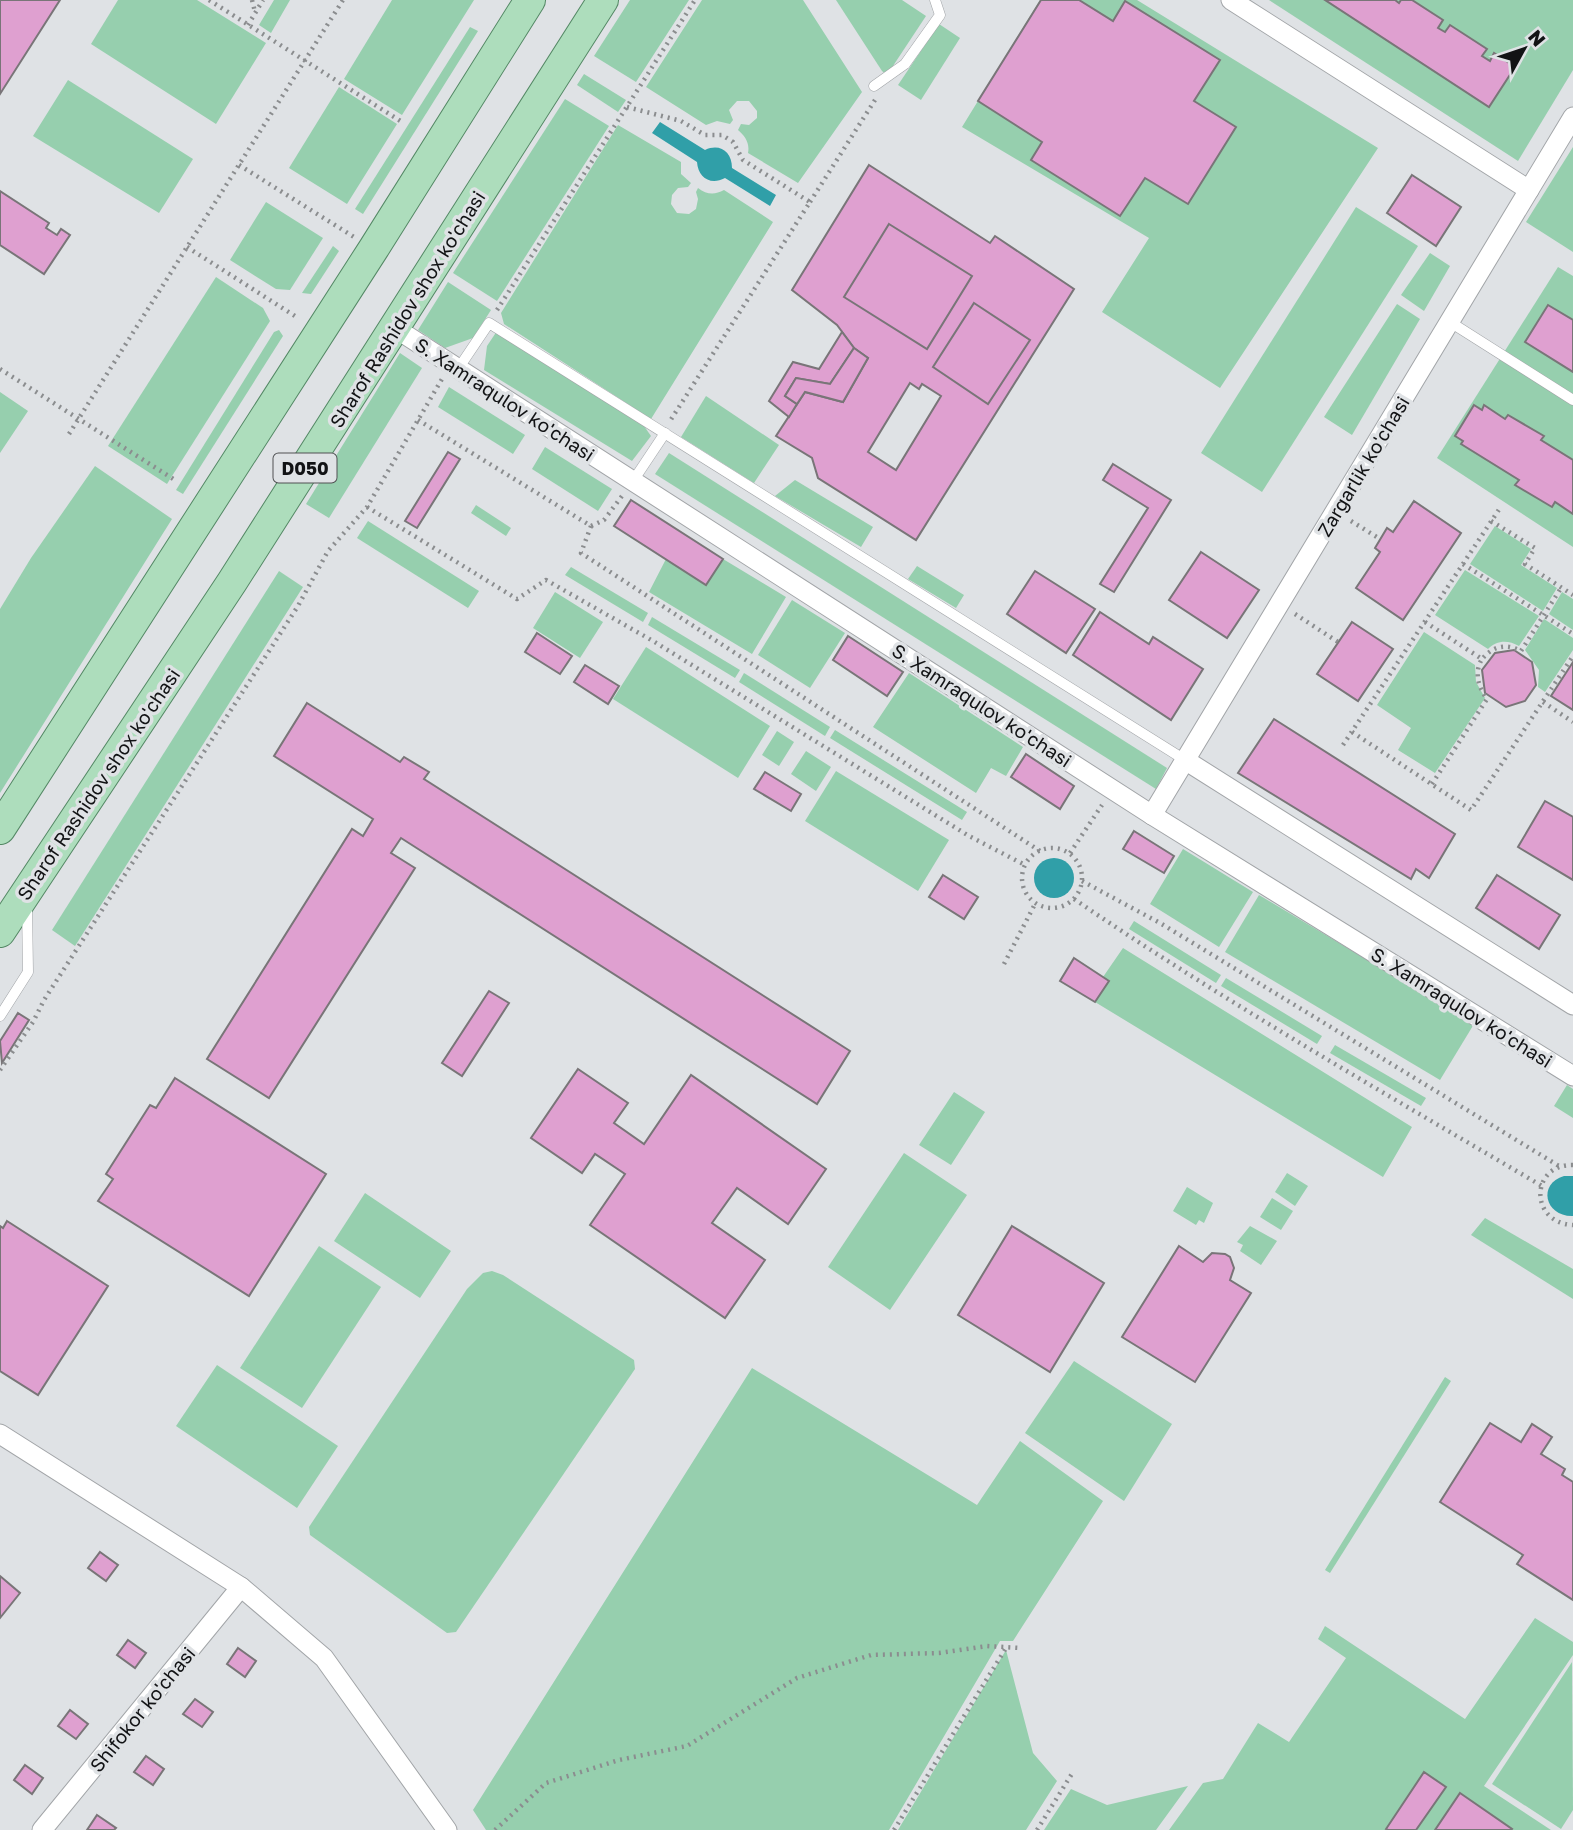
<svg xmlns="http://www.w3.org/2000/svg" width="1573" height="1830" font-family="'Golos Text',sans-serif">
<style>
.green{fill:#96cfae}
.water{fill:#309fa8}
.building{fill:#dfa0d0;stroke:#797578;stroke-width:2;fill-rule:evenodd}
.lines{fill:none;stroke-linecap:round;stroke-linejoin:round}
.service-casing{stroke:#a2a5a8;stroke-width:11}
.minor-casing{stroke:#a2a5a8;stroke-width:21}
.primary-casing{stroke:#548865;stroke-width:32}
.path{stroke:#8b8d8f;stroke-width:4.5;stroke-dasharray:2 5;stroke-linecap:butt}
.service{stroke:#fff;stroke-width:10}
.minor{stroke:#fff;stroke-width:19}
.primary{stroke:#adddbc;stroke-width:30}
.labels{text-anchor:middle;dominant-baseline:central;stroke-width:7;stroke-linejoin:round;paint-order:stroke}
.shield{fill:#dfe2e5;stroke:#505153;stroke-width:2}
.shield-label{font-size:18px;font-weight:bold;fill:#121315}
.street-label{font-size:19px;fill:#121315;stroke:#dfe2e5}
</style>
<rect width="100%" height="100%" fill="#dfe2e5"/>
<g class="green">
<path d="M118 0H197L266 43 216 124 91 44Z"/>
<path d="M274 0H290L271 33 259 25Z"/>
<path d="M392 0H474L402 115 344 79Z"/>
<path d="M630 0H689L636 82 594 56Z"/>
<path d="M702 0H803L862 92 798 183 748 153C750 143 745 136 738 130L741 124 749 125 757 118V111L749 101H737L729 110 733 120 730 124 717 121 706 125 646 87Z"/>
<path d="M836 0H902L926 16 887 75 882 71Z"/>
<path d="M1040 0H1137L1378 148 1220 388 1102 312 1149 238 962 127Z"/>
<path d="M1269 0H1573V70L1518 161Z"/>
<path d="M939 24 960 38 921 100 898 85Z"/>
<path d="M470 27 478 31 363 214 355 209Z"/>
<path d="M584 74 626 100 618 112 577 85Z"/>
<path d="M68 80 193 159 159 213 33 136Z"/>
<path d="M339 87 397 124 347 204 289 168Z"/>
<path d="M565 99 609 126 497 301 453 273Z"/>
<path d="M618 125 681 162V174L691 183 688 187 678 188 672 195 671 204 677 213 689 214 696 209 698 199 696 192 698 188C707 195 715 195 724 190L773 222 651 419 504 324 501 313Z"/>
<path d="M1573 147V252L1526 222Z"/>
<path d="M266 202 323 238 290 290 276 289 230 260Z"/>
<path d="M1356 207 1418 246 1262 492 1201 453Z"/>
<path d="M333 246 339 251 311 294 302 293Z"/>
<path d="M1430 253 1450 266 1424 311 1401 295Z"/>
<path d="M1558 267 1573 276V547L1437 458Z"/>
<path d="M216 277 263 308 270 321 167 484 108 446Z"/>
<path d="M448 282 491 310 473 338 445 348 418 330Z"/>
<path d="M1397 304 1420 319 1352 435 1324 417Z"/>
<path d="M279 330 283 336 183 494 176 490 274 332Z"/>
<path d="M497 331 644 426 651 436 632 461 484 370 487 346Z"/>
<path d="M400 353 422 368 329 518 306 504Z"/>
<path d="M449 387 525 435 513 454 438 407Z"/>
<path d="M0 392 28 411 0 453Z"/>
<path d="M706 396 779 445 754 483 681 437Z"/>
<path d="M545 447 612 489 598 511 532 469Z"/>
<path d="M669 453 1167 768 1156 789 655 474Z"/>
<path d="M95 466 172 519 0 793V609L31 558Z"/>
<path d="M795 480 873 527 861 547 775 496Z"/>
<path d="M476 505 511 528 506 536 471 513Z"/>
<path d="M368 521 479 591 468 608 357 538Z"/>
<path d="M1495 526 1531 549 1521 565 1557 588 1543 611 1470 564Z"/>
<path d="M666 559 706 585 723 559 786 597 752 654 649 592Z"/>
<path d="M917 566 964 595 956 608 908 579Z"/>
<path d="M571 567 648 613 643 622 565 575Z"/>
<path d="M1465 570 1539 616 1519 646C1508 640 1497 640 1488 649L1435 615Z"/>
<path d="M279 571 303 587 75 946 52 930Z"/>
<path d="M555 592 603 622 580 658 533 628Z"/>
<path d="M1562 592 1573 599V630L1549 614Z"/>
<path d="M792 600 845 633 810 688 758 655Z"/>
<path d="M652 617 740 670 735 678 648 625Z"/>
<path d="M1544 619 1573 638V650L1545 692 1538 687 1539 670 1525 650Z"/>
<path d="M1424 632 1475 665 1476 682 1485 698 1435 773 1398 750 1411 728 1377 705Z"/>
<path d="M646 647 770 726 738 778 613 699Z"/>
<path d="M744 673 830 727 825 736 739 682Z"/>
<path d="M909 673 1023 747 1006 776 991 768 976 793 873 727Z"/>
<path d="M835 730 967 812 962 820 830 738Z"/>
<path d="M777 731 794 742 779 766 762 755Z"/>
<path d="M806 751 831 767 816 791 791 774Z"/>
<path d="M836 771 949 840 918 891 805 821Z"/>
<path d="M1183 849 1253 892 1219 947 1150 904Z"/>
<path d="M1259 895 1474 1024 1440 1080 1225 952Z"/>
<path d="M1134 921 1221 975 1216 983 1129 929Z"/>
<path d="M1123 948 1412 1127 1383 1177 1095 1002 1108 981 1103 977Z"/>
<path d="M1226 978 1322 1036 1317 1044 1221 986Z"/>
<path d="M1335 1045 1426 1098 1421 1106 1330 1053Z"/>
<path d="M1567 1085 1573 1089V1118L1554 1106Z"/>
<path d="M954 1092 985 1112 951 1165 919 1145Z"/>
<path d="M904 1153 967 1195 890 1310 828 1267Z"/>
<path d="M1287 1173 1308 1186 1295 1206 1275 1192Z"/>
<path d="M1187 1187 1213 1203 1204 1223 1199 1220 1196 1225 1173 1211Z"/>
<path d="M365 1193 451 1251 420 1298 334 1241Z"/>
<path d="M1272 1198 1293 1211 1281 1230 1260 1217Z"/>
<path d="M1485 1218 1573 1269V1299L1471 1235Z"/>
<path d="M1250 1226 1277 1241 1261 1265 1240 1251 1243 1245 1237 1242Z"/>
<path d="M319 1246 381 1287 302 1408 240 1368Z"/>
<path d="M492 1271 503 1275 634 1360 635 1369 456 1632 447 1633 310 1535 309 1527 467 1289 483 1273Z"/>
<path d="M1074 1361 1172 1424 1124 1501 1025 1433Z"/>
<path d="M217 1365 338 1446 297 1508 176 1426Z"/>
<path d="M752 1368 977 1505 1020 1441 1103 1501 1013 1641H1000L889 1830H486L473 1810Z"/>
<path d="M1445 1377 1451 1381 1330 1573 1325 1570Z"/>
<path d="M1535 1618 1573 1642V1655L1484 1786 1551 1830H1169L1203 1783 1223 1779 1258 1723 1289 1742 1346 1658 1318 1639 1325 1626 1465 1719Z"/>
<path d="M1006 1650 1033 1753 1057 1781 1026 1830H898Z"/>
<path d="M1572 1662 1573 1810 1561 1829 1492 1784Z"/>
<path d="M1188 1786 1156 1830H1044L1071 1789 1107 1805Z"/>
</g>
<g class="water">
<path d="M660 122 705 150C720 143 732 152 732 168L776 195 770 206 725 178C710 186 698 177 697 162L652 133Z"/>
<circle cx="1054" cy="878" r="20"/>
<path d="M1564 1176H1573V1216C1545 1217 1537 1184 1564 1176Z"/>
</g>
<g class="building">
<path d="M0 0H60L0 94Z"/>
<path d="M1041 0H1079L1113 21 1125 1 1220 60 1194 101 1236 127 1188 204 1145 178 1120 216 1031 160 1042 142 978 101Z"/>
<path d="M1325 0H1395L1399 3 1401 0H1412L1443 20 1438 28 1445 32 1450 25 1487 49 1482 56 1490 61 1494 53 1515 67 1489 107Z"/>
<path d="M869 165 990 243 995 236 1074 289 916 540 818 478 812 458 776 436 805 392 843 402 868 358 854 348 837 325 792 290ZM910 383 919 389 922 384 941 396 896 470 868 452Z"/>
<path d="M1412 175 1461 207 1436 246 1387 213Z"/>
<path d="M0 191 49 223 46 228 57 235 61 229 70 235 44 274 0 245Z"/>
<path d="M889 224 972 276 927 349 844 297Z"/>
<path d="M974 303 1030 340 988 404 933 367Z"/>
<path d="M1548 305 1573 320V372L1525 342Z"/>
<path d="M842 332 854 348 830 384 796 378 785 396 797 404 789 417 769 401 793 362 819 369Z"/>
<path d="M854 348 868 358 843 402 805 392 797 404 785 396 796 378 830 384Z"/>
<path d="M1474 405 1482 410 1484 405 1505 419 1508 415 1544 436 1541 440 1573 460V514L1555 502 1552 507 1515 485 1519 480 1461 444 1463 441 1455 436Z"/>
<path d="M448 452 460 459 417 528 405 521Z"/>
<path d="M1113 464 1171 500 1114 592 1100 584 1148 508 1103 480Z"/>
<path d="M631 500 723 559 706 585 614 526Z"/>
<path d="M1414 501 1461 533 1403 620 1356 588 1380 552 1375 548 1387 528 1393 532Z"/>
<path d="M1201 552 1259 590 1227 638 1169 600Z"/>
<path d="M1035 571 1095 609 1066 653 1007 614Z"/>
<path d="M1100 612 1149 644 1153 637 1203 669 1171 720 1073 655Z"/>
<path d="M1352 622 1393 649 1358 701 1317 674Z"/>
<path d="M537 633 572 656 560 674 525 652Z"/>
<path d="M848 636 903 672 887 696 833 660Z"/>
<path d="M1514 650 1532 662 1536 685 1525 701 1506 707 1485 693 1482 670 1495 653Z"/>
<path d="M1573 662V710L1551 696Z"/>
<path d="M585 665 619 686 608 704 574 682Z"/>
<path d="M307 703 400 762 404 757 429 772 424 779 850 1051 817 1104 401 838 391 853 415 868 269 1098 207 1059 352 829 363 836 373 819 274 756Z"/>
<path d="M1274 719 1455 834 1429 878 1416 869 1411 879 1238 773Z"/>
<path d="M1026 754 1074 786 1060 809 1011 777Z"/>
<path d="M765 772 801 794 791 811 754 789Z"/>
<path d="M1545 801 1573 817V880L1518 847Z"/>
<path d="M1134 831 1174 856 1164 873 1123 849Z"/>
<path d="M943 875 978 897 964 919 929 897Z"/>
<path d="M1497 875 1560 915 1539 949 1476 908Z"/>
<path d="M1074 958 1109 981 1095 1002 1060 981Z"/>
<path d="M489 991 509 1003 462 1076 442 1063Z"/>
<path d="M18 1013 29 1020 2 1063 0 1041Z"/>
<path d="M578 1069 628 1103 614 1123 644 1144 691 1075 826 1169 788 1224 737 1188 712 1223 765 1260 725 1318 590 1225 625 1174 595 1154 582 1173 531 1138Z"/>
<path d="M175 1078 326 1174 249 1296 98 1201 113 1179 106 1174 150 1105 156 1108Z"/>
<path d="M7 1221 108 1286 38 1395 0 1371V1226L3 1228Z"/>
<path d="M1012 1226 1104 1283 1050 1372 958 1315Z"/>
<path d="M1179 1246 1203 1262 1212 1253 1225 1254 1230 1257 1234 1268 1230 1280 1251 1293 1195 1382 1122 1337Z"/>
<path d="M1490 1423 1521 1442 1532 1424 1552 1437 1541 1454 1565 1469 1562 1475 1573 1482V1600L1517 1564 1523 1555 1440 1502Z"/>
<path d="M100 1552 118 1565 106 1581 88 1568Z"/>
<path d="M0 1576 20 1593 0 1618Z"/>
<path d="M128 1640 146 1653 135 1668 117 1655Z"/>
<path d="M238 1648 256 1661 245 1677 227 1664Z"/>
<path d="M195 1699 213 1712 202 1727 183 1714Z"/>
<path d="M70 1710 88 1724 76 1739 58 1726Z"/>
<path d="M146 1756 164 1769 153 1785 134 1772Z"/>
<path d="M25 1765 43 1778 32 1794 14 1780Z"/>
<path d="M1424 1772 1446 1787 1416 1830H1388L1386 1829Z"/>
<path d="M1460 1793 1512 1829 1511 1830H1435Z"/>
<path d="M97 1815 116 1828 114 1830H87Z"/>
</g>
<g class="lines">
<g class="service-casing">
<g id="service">
<path d="M874 86 905 64 940 15 935 0"/>
<path d="M1450 322 1573 400"/>
<path d="M458 369 489 323 1185 760"/>
<path d="M633 481 665 433"/>
<path d="M0 1016 28 972 27 906"/>
</g>
</g>
<g class="minor-casing">
<g id="minor">
<path d="M1231 0 1529 190"/>
<path d="M395 328 1152 815 1573 1076"/>
<path d="M1185 760 1573 1005"/>
<path d="M1152 815 1573 117"/>
<path d="M0 1434 241 1587 324 1658 447 1830"/>
<path d="M42 1830 241 1587"/>
</g>
</g>
<g class="primary-casing">
<g id="primary">
<path d="M0 829 374 248 530 0"/>
<path d="M0 932 232 582 603 0"/>
</g>
</g>
<g class="path">
<path d="M209 0 402 122"/>
<path d="M252 0 255 12"/>
<path d="M248 25 263 0"/>
<path d="M627 107 681 121 705 135H722L733 142 743 160 810 202 670 421"/>
<path d="M239 165 354 237"/>
<path d="M810 202 875 100"/>
<path d="M187 247 298 318"/>
<path d="M497 310 695 0"/>
<path d="M0 369 175 480"/>
<path d="M418 420 591 526 604 520 622 496"/>
<path d="M69 434 343 0"/>
<path d="M367 507 517 599 546 580 653 641 969 836 1025 865"/>
<path d="M1351 521 1380 539"/>
<path d="M1491 521 1535 548 1525 564 1573 595"/>
<path d="M591 526 581 553 1040 851"/>
<path d="M1463 564 1573 634"/>
<path d="M1295 614 1338 642"/>
<path d="M1425 622 1482 659C1493 646 1506 643 1521 651L1561 588"/>
<path d="M1543 702 1573 722"/>
<path d="M1352 732 1471 810 1573 656"/>
<path d="M1343 745 1500 508"/>
<path d="M1432 784 1487 699C1478 687 1474 672 1482 659"/>
<circle cx="1052" cy="878" r="30"/>
<path d="M1070 853 1102 805"/>
<path d="M1082 881 1160 923 1559 1166"/>
<path d="M1074 899C1225 1002 1384 1093 1542 1186"/>
<path d="M1004 964 1036 902"/>
<path d="M0 1070 33 1022 44 1000 298 606 328 551 367 507 442 379"/>
<path d="M1573 1165C1530 1164 1529 1223 1573 1225"/>
<path d="M495 1830 546 1783 619 1760 687 1746 797 1678 871 1655 939 1653 987 1646 1020 1648"/>
<path d="M894 1830 1006 1648"/>
<path d="M1037 1830 1073 1772"/>
</g>
<use href="#service" class="service"/>
<use href="#minor" class="minor"/>
<use href="#primary" class="primary"/>
</g>
<g class="labels">
<rect class="shield" x="273.5" y="453.5" width="63" height="29" rx="5"/>
<g class="shield-label">
<text x="305" y="468">D050</text>
</g>
<g class="street-label">
<text transform="translate(407 309) rotate(-58)">Sharof Rashidov shox ko'chasi</text>
<text transform="translate(505 399) rotate(33)">S. Xamraqulov ko'chasi</text>
<text transform="translate(1363 466) rotate(-59)">Zargarlik ko'chasi</text>
<text transform="translate(982 705) rotate(33)">S. Xamraqulov ko'chasi</text>
<text transform="translate(98 784) rotate(-56)">Sharof Rashidov shox ko'chasi</text>
<text transform="translate(1462 1007) rotate(32)">S. Xamraqulov ko'chasi</text>
<text transform="translate(142 1709) rotate(-51)">Shifokor ko'chasi</text>
</g>
</g>
<g transform="translate(1524 49) rotate(50)" stroke="#dfe2e5" stroke-width="5" paint-order="stroke">
<path d="M0-5L12 26L0 18L-12 26Z" fill="#121315"/>
<text y="-10" font-size="19" font-weight="bold" text-anchor="middle" fill="#121315">N</text>
</g>
</svg>
